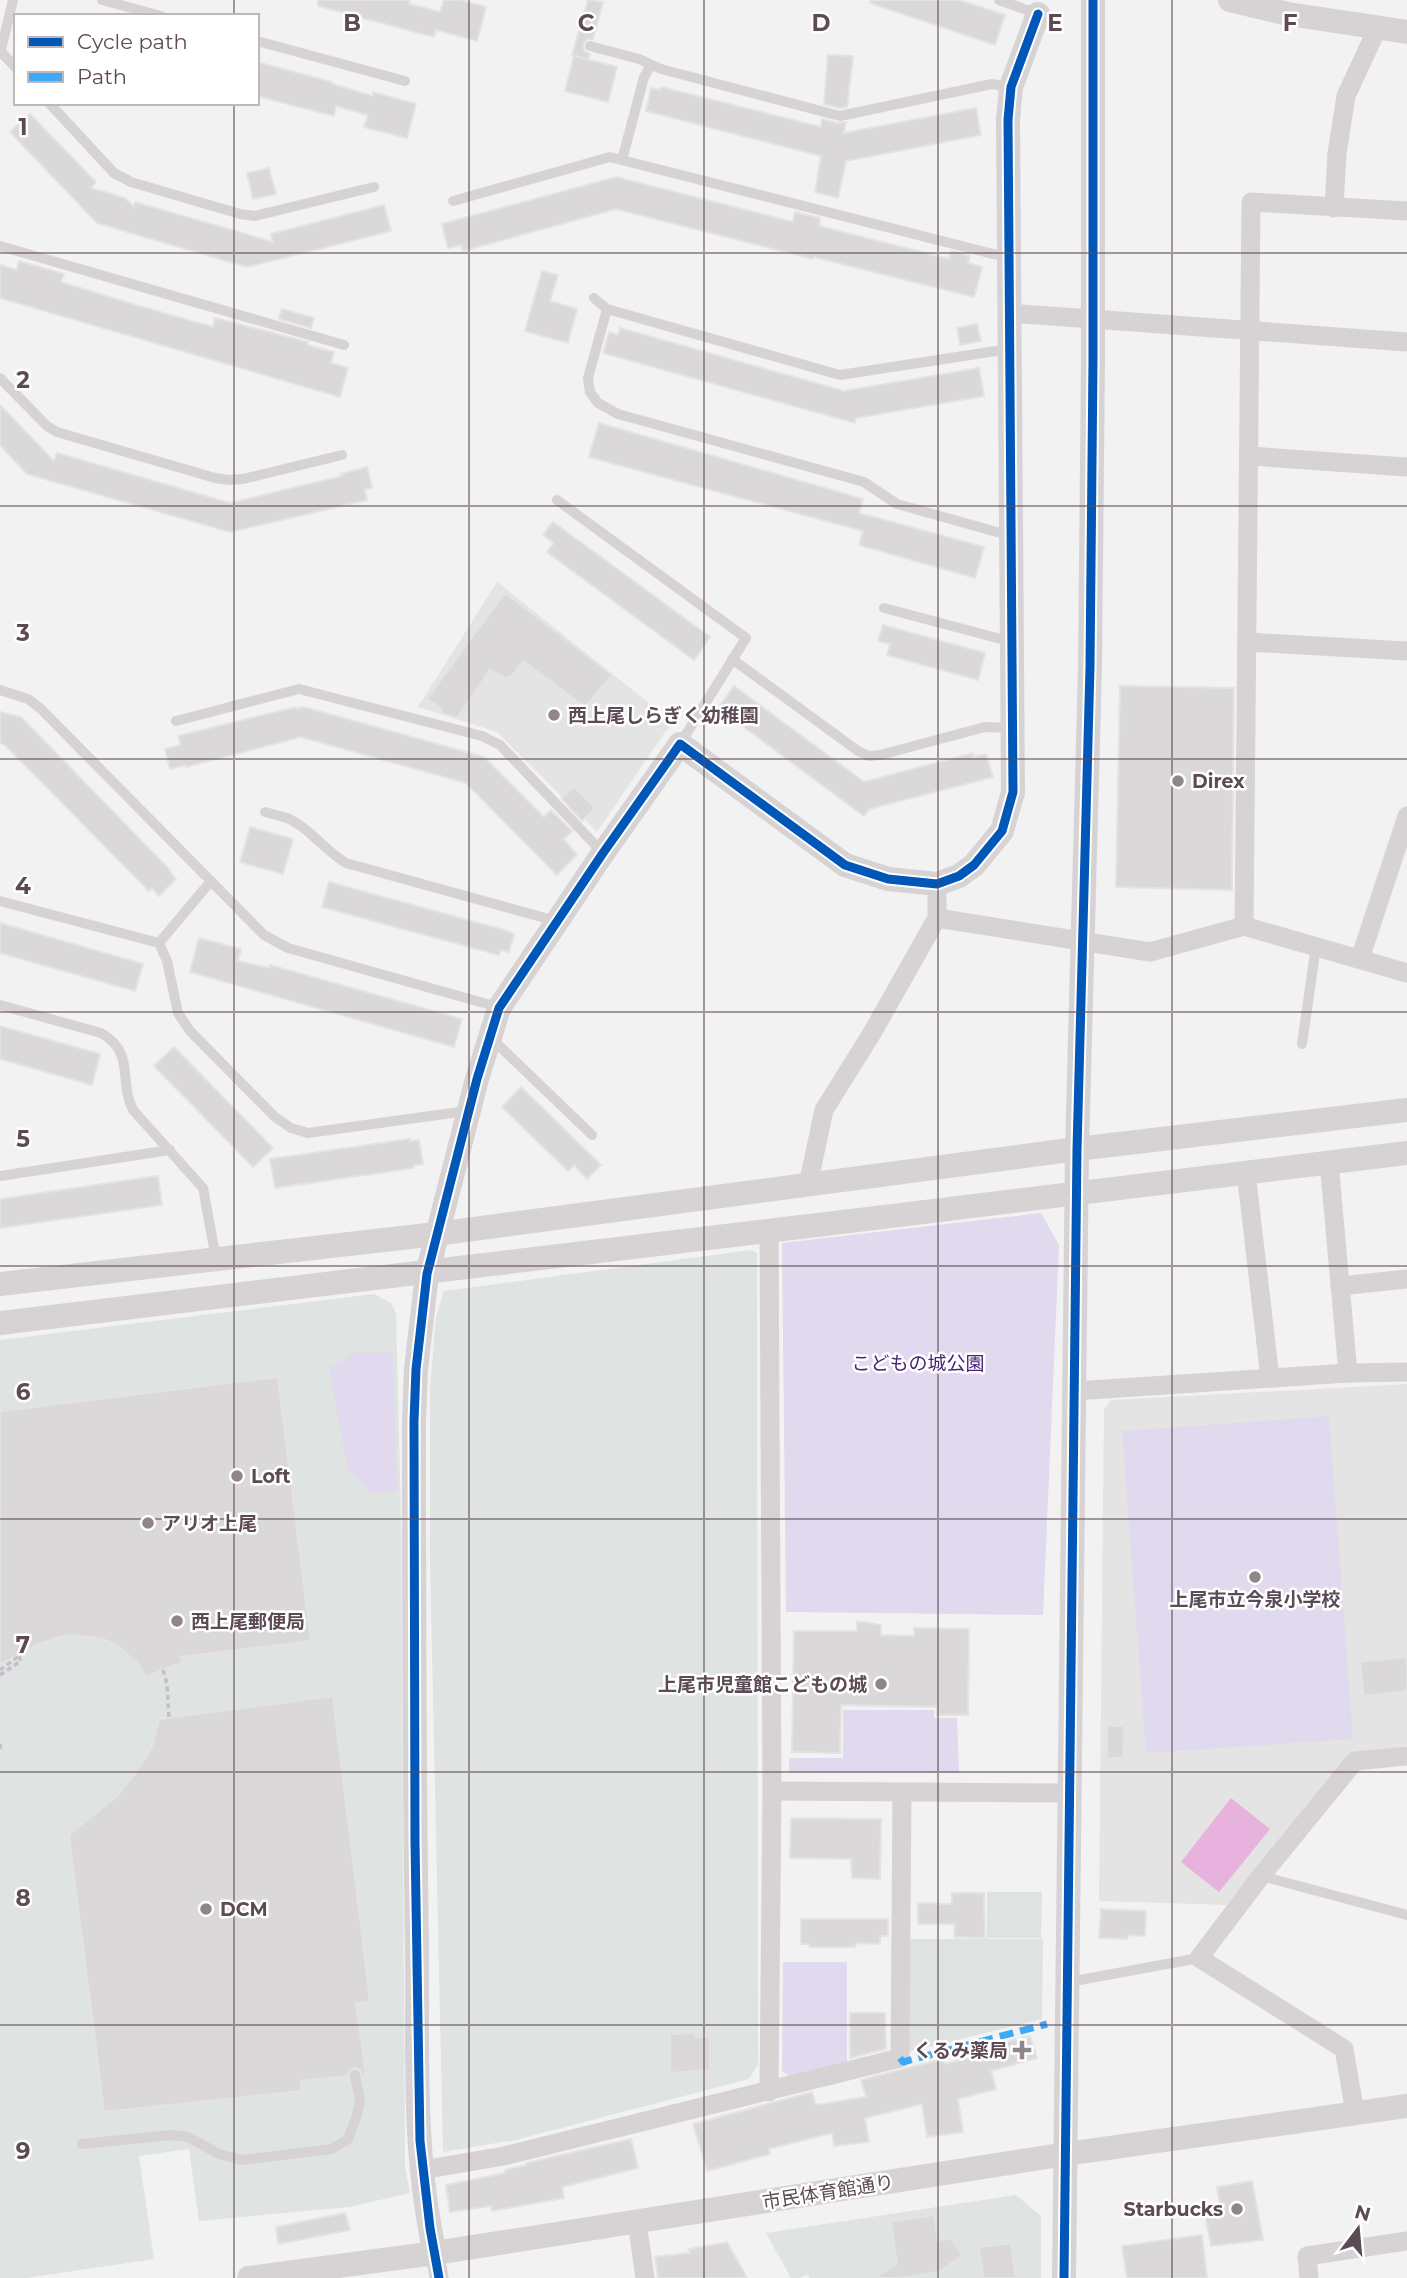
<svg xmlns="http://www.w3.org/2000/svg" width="1407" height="2278" font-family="Montserrat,'Noto Sans JP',sans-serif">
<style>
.commercial{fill:#dfe3e2}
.education{fill:#e3e4e3}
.green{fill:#e1d9ee}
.sand{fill:#dee3e2}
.water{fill:#e8b2de}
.building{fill:#dad8d9;stroke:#e4e3e4;stroke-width:2}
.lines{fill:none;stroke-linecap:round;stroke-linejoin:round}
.path{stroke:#c6bfc9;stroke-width:3.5;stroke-dasharray:5 3.5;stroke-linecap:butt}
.service{stroke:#d7d3d5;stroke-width:10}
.minor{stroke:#d7d3d5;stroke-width:19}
.tertiary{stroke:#d7d3d5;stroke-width:24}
.quiet{stroke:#3fa9f5;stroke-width:7;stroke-dasharray:14 7;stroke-linecap:butt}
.cycleway-casing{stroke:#fff;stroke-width:13}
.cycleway{stroke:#0057b8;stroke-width:9}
.grid{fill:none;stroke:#5c4a54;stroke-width:2;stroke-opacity:0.55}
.poi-dot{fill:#90858b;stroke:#fff;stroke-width:2.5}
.labels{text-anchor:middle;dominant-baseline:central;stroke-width:5;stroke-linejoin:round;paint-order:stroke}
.poi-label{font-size:19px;font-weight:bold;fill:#5c4a54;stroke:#fff;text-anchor:start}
.park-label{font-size:19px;fill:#4a2178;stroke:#fff}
.street-label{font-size:19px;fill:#5c4a54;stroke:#fff}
.grid-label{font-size:23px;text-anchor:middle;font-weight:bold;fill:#5c4a54;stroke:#fff;stroke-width:5;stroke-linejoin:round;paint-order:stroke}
</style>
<rect width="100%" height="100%" fill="#f2f2f2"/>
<g class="commercial">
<path d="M751 1250 757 1253 758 2064 749 2079 515 2140 443 2152 430 1560V1389L436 1317 444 1291Z"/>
<path d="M374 1294 391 1303 396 1313 401 1518 405 2167 410 2193 349 2207 199 2221 189 2149 139 2156 154 2259 26 2278H0V1340Z"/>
<path d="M1016 2195 1041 2216V2278H810L807 2274 800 2278H791L766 2233Z"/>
</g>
<g class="education">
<path d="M497 582 674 723 665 732 597 832 497 732 418 707Z"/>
<path d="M1407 1384V1746L1350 1753 1227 1905 1099 1901 1104 1409 1111 1400Z"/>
</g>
<g class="green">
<path d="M1041 1213 1059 1245 1043 1615 786 1612 782 1243Z"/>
<path d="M353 1353H393L397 1491 371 1493 348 1470 329 1369Z"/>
<path d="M1329 1416 1353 1739 1146 1753 1122 1431Z"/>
<path d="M843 1710H934V1718H957L959 1773 789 1772V1758H843Z"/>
<path d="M783 1962H847V2062L791 2077 782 2071Z"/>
</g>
<g class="sand">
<path d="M987 1892H1042L1041 1938H987Z"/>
<path d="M909 1939H1043L1042 2019 908 2052Z"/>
</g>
<path class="water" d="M1231 1798 1270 1829 1219 1892 1181 1862Z"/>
<g class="building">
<path d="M318 0H410L409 4 440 12 444 0H460L486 7 477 41 436 30 434 37 318 6Z"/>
<path d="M588 0 603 2 593 39H587L583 45 584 51 590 54 588 59 572 55Z"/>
<path d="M871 0H959L1005 15 995 45 870 3Z"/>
<path d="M828 55 853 56 847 107 840 108 824 104Z"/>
<path d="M574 56 617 67 608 102 565 91Z"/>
<path d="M257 62 332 82V84L373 96V92L416 104 407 138 364 127 368 115 336 106 334 116 257 96Z"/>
<path d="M661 87 821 127 822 119 838 123 846 122 844 133 976 108 981 135 846 161 838 198 815 192 821 156 646 111 651 88 660 90Z"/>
<path d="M30 114 96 182 91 188 125 198 134 207 135 202 273 242 271 234 384 205 391 231 247 267 97 223 10 132Z"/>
<path d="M269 168 276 194 253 199 247 173Z"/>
<path d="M616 177 793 222 795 212 820 218 819 226 949 259 951 251 970 256 968 263 982 267 974 297 814 257 813 259 616 209 463 251 461 245 448 248 442 224Z"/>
<path d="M19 261 64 274 61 282 136 305 213 327 215 318 308 342 307 345 334 352 331 363 348 368 340 397 0 298V265L17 270Z"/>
<path d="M542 271 558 275 550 301 577 309 568 343 525 331Z"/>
<path d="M282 309 314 318 311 328 279 319Z"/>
<path d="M977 324 981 341 960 345 957 328Z"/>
<path d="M620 328 844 391 979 368 984 396 856 418 855 423 603 353 609 332 618 335Z"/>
<path d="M0 405 54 461 57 453 230 503 342 476 341 474 367 467 372 488 365 489 367 500 230 532 27 474 0 445Z"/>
<path d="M599 423 863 499 859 513 984 547 975 578 859 545 863 531 589 457Z"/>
<path d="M553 522 710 637 694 660 547 552 554 543 543 535Z"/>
<path d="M505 593 612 675 585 707 523 661 512 676 505 678 490 670 457 718 440 713 442 709 427 699Z"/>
<path d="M883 625 985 653 978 680 887 655 890 644 878 641Z"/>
<path d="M734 686 864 782 973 753V757L986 754 993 777 869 809 864 816 718 708Z"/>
<path d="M1120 686 1234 688 1232 890 1116 887Z"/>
<path d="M296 707V709L304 707 484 757 544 817 551 810 572 831 564 839 577 855 557 875 466 783 301 737 186 767V765L170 769 165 749 181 745 178 736Z"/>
<path d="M0 712 21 717 170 870 169 871 176 879 159 896 152 888 149 891 5 745 0 743Z"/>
<path d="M574 787 595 808 582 821 562 799Z"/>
<path d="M250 827 293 839 283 874 240 862Z"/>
<path d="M329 882 504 930 514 934 509 952 501 950 499 955 322 907Z"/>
<path d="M0 923 143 964 135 991 0 953Z"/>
<path d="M199 938 241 949 238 961 270 968V965L462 1019 454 1047 190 972Z"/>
<path d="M0 1026 100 1054 92 1085 0 1059Z"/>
<path d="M174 1047 273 1148 253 1167 154 1066Z"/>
<path d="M521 1087 601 1165 587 1179 574 1165 568 1171 502 1107Z"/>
<path d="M410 1139V1141L419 1140 423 1164 414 1165V1168L275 1188 270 1159Z"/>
<path d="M158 1176 162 1205 0 1228V1199Z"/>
<path d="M278 1377 311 1641 180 1657 183 1662 146 1677 137 1663 117 1645 103 1639 74 1635 59 1637 35 1646 0 1665V1411Z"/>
<path d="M857 1621 881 1625V1635L914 1636V1628L969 1629 968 1715H937V1707L841 1705 840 1753 792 1752 794 1631H857Z"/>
<path d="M1407 1657V1691L1364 1696 1360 1662Z"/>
<path d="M333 1696 370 2001 356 2003 366 2075H362L360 2070 354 2068 350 2070 348 2076 301 2081 302 2091 104 2112 69 1835 117 1796 137 1771 152 1746 159 1719Z"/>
<path d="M1107 1726H1124L1123 1758H1107Z"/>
<path d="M791 1818 881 1819 880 1879 852 1878 851 1859 790 1858Z"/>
<path d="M952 1893H984L985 1938 954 1937 955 1924H918V1903L952 1904Z"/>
<path d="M1101 1909 1146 1911 1145 1936 1128 1935 1127 1939 1099 1938Z"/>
<path d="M801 1919H888V1936H880V1944L856 1943 855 1947H810V1944H801Z"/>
<path d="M850 2013H885L886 2049 850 2058Z"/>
<path d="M696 2033V2037H710V2070L670 2073V2034Z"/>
<path d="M1030 2036 1037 2058 991 2071 996 2089 958 2099 963 2132 927 2137 922 2104 865 2118 869 2142 834 2146 832 2133 769 2149 770 2154 707 2171 693 2124 812 2092 816 2105 866 2097 861 2080 943 2059 945 2064 1008 2048 1006 2042Z"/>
<path d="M631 2139 638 2168 562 2187 564 2198 492 2211 491 2206 450 2212 446 2185 505 2173V2170L526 2165V2163Z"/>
<path d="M1252 2181 1263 2240 1211 2246 1204 2209 1220 2207 1217 2187Z"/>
<path d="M345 2213 350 2230 278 2244 276 2227Z"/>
<path d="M934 2215 938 2240 951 2239 963 2255 939 2272 900 2278H874L897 2264 891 2222Z"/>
<path d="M1202 2235 1207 2278H1127L1122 2246Z"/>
<path d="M727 2242 747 2278H658L655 2257 690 2253 689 2249Z"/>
<path d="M1011 2243 1016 2278H983L979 2247Z"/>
</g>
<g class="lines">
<g class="path">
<path d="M0 1670 19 1656V1654"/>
<path d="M163 1670 167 1684 169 1718"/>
<path d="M0 1675 21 1661 19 1656"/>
<path d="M0 1744 1 1751"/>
</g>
<g class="service">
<path d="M102 0 161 16"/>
<path d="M999 0 1038 14"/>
<path d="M257 41 405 81"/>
<path d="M590 46 639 59 661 69 840 116 992 84 1010 87"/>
<path d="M1 52 16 68"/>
<path d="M0 54 13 0"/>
<path d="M49 103 114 173 131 182 240 214 255 216 374 187"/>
<path d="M622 160 644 77 651 65"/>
<path d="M453 201 610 157 1009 258"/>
<path d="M0 246 344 345"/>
<path d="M594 298 607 309 588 378 590 392 598 403 618 414 864 482 897 504 1011 536"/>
<path d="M607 309 840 375 1009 349"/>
<path d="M0 378 47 426 57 432 215 478 229 480 243 479 342 455"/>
<path d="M557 500 746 638 680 744"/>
<path d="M884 608 1012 642"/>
<path d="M732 659 858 751 869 756 880 755 985 727 1012 728"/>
<path d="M0 690 28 699 40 708 264 935 288 948 498 1007"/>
<path d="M176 721 299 689 482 736 500 745 603 853"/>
<path d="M265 812C272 814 280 816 287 818 310 828 325 851 346 863L556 921"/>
<path d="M211 881 159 943 167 961 178 1013 190 1031 275 1117 291 1128 308 1133 466 1111"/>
<path d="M0 901 159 943"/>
<path d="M0 1005 101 1033C136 1053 118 1080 133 1110L203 1188 216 1259"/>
<path d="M490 1037 592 1135"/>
<path d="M1302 1044 1316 946"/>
<path d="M0 1176 170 1150"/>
<path d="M1261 1876 1407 1915"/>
<path d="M1069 1982 1199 1958"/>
<path d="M82 2144 172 2135 188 2137 219 2154 241 2160 332 2149 348 2139 356 2118 360 2102 355 2075"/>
</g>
<g class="minor">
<path d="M1334 208 1337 153 1346 96 1377 29"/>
<path d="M1010 313 1407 342"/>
<path d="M1250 456 1407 467"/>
<path d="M1247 642 1407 651"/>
<path d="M937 918 1150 952 1244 926 1407 973"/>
<path d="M1244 926 1251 202 1407 211"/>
<path d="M1360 959 1407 816"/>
<path d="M1329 1162 1348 1373"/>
<path d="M1246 1172 1270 1378"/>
<path d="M808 1185 824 1110 872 1033 937 918V884"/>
<path d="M1340 1286 1407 1279"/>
<path d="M1075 1391 1348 1373 1407 1372"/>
<path d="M772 1791 1070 1793"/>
<path d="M769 2092 772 1791 769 1231"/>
<path d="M1355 2113 1344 2049 1199 1958 1261 1876 1355 1761 1407 1756"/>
<path d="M422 2170 504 2156 900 2058 902 1793"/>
<path d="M637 2222 645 2278"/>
<path d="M435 2253 439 2278"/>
<path d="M1309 2278 1307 2256 1407 2241"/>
</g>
<g class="tertiary">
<path d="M1230 0 1288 14 1407 32"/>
<path d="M0 1284 436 1234 1077 1149 1407 1110"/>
<path d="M0 1323C469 1270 938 1209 1407 1153"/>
<path d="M435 2253C412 2153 418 2048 417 1946 414 1771 414 1596 414 1421L416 1369 427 1274 477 1079 499 1008 603 853 680 744 845 865 888 879 937 884 959 876 974 865 1002 831 1013 792 1008 120 1011 87 1038 14"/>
<path d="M249 2278 435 2253 1066 2154 1407 2106"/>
<path d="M1064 2278 1077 1149 1090 667 1093 360V0"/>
</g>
<path class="quiet" d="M900 2058 903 2062 1047 2024"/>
<g class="cycleway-casing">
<g id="cycleway">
<path d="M439 2278 430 2228 420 2141 415 1842 414 1421 416 1369 427 1274 477 1079 499 1008 603 853 680 744 845 865 888 879 937 884 959 876 974 865 1002 831 1013 792 1008 120 1011 87 1038 14"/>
<path d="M1064 2278 1077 1149 1090 667 1093 360V0"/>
</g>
</g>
<use href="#cycleway" class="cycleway"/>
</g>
<path class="grid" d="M234 0V16M469 0V2278M704 0V2278M938 0V2278M1172 0V2278M234 103V2278M0 253H1407M0 506H1407M0 759H1407M0 1012H1407M0 1266H1407M0 1519H1407M0 1772H1407M0 2025H1407"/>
<g class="poi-dot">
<circle cx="554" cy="715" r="7"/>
<circle cx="1178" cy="781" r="7"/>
<circle cx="237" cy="1476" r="7"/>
<circle cx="148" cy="1523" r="7"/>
<circle cx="1255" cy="1577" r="7"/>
<circle cx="177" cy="1621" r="7"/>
<circle cx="881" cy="1684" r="7"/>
<circle cx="206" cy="1909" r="7"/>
<path d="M1018.5 2039.5h7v7h7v7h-7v7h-7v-7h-7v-7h7z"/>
<circle cx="1237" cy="2209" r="7"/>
</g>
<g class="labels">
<g class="poi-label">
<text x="568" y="715">西上尾しらぎく幼稚園</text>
<text x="1192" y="781">Direx</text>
<text x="251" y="1476">Loft</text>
<text x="162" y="1523">アリオ上尾</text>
<text x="1255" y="1599" text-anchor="middle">上尾市立今泉小学校</text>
<text x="191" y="1621">西上尾郵便局</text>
<text x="867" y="1684" text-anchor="end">上尾市児童館こどもの城</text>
<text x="220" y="1909">DCM</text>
<text x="1008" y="2050" text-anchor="end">くるみ薬局</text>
<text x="1223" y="2209" text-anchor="end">Starbucks</text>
</g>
<g class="park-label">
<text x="918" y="1363">こどもの城公園</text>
</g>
<g class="street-label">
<text transform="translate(828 2192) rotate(-9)">市民体育館通り</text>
</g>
</g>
<g class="grid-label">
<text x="352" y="31">B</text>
<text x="586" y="31">C</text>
<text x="821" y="31">D</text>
<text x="1055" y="31">E</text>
<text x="1290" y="31">F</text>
<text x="23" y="135">1</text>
<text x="23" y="388">2</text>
<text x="23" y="641">3</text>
<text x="23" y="894">4</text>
<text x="23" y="1147">5</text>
<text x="23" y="1400">6</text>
<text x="23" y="1653">7</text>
<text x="23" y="1906">8</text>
<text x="23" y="2159">9</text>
</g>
<rect x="14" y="14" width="245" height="91" fill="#ffffff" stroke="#beb7bb" stroke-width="2"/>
<rect x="28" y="37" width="35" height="10" fill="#0057b8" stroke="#beb7bb" stroke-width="2"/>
<text x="77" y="49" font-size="21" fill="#5c4a54">Cycle path</text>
<rect x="28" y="72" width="35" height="10" fill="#3fa9f5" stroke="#beb7bb" stroke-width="2"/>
<text x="77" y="84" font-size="21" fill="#5c4a54">Path</text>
<g transform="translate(1358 2229) rotate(16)" stroke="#ffffff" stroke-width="5" paint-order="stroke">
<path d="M0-5L12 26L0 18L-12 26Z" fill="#5c4a54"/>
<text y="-10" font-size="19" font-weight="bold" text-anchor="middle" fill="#5c4a54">N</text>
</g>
</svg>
